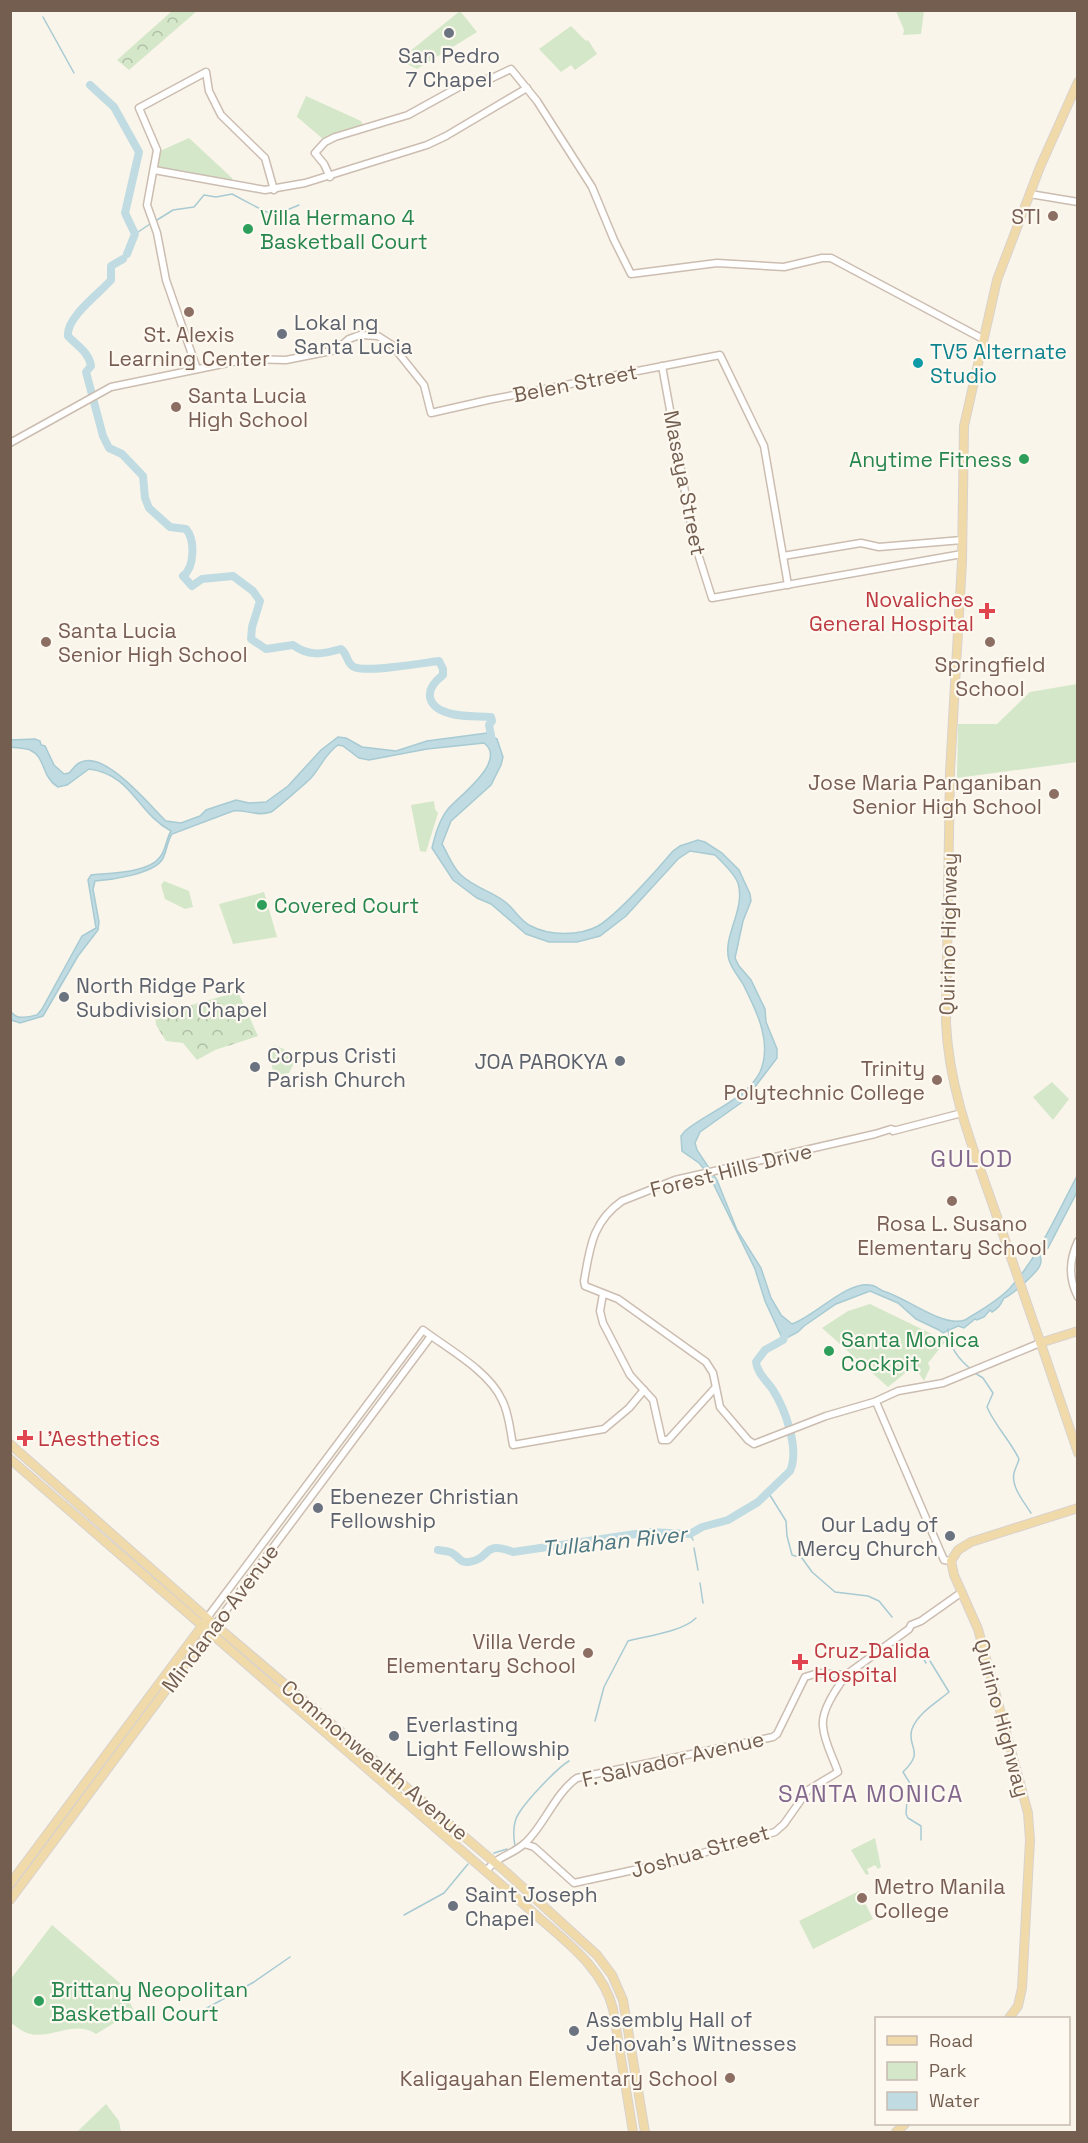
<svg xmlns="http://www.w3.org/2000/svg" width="1088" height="2143" font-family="'Space Grotesk',sans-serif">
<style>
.green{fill:#d4e7c9}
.forest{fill:url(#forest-crowns)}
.water{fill:#c0dce2;stroke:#a7cad3;stroke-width:1.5}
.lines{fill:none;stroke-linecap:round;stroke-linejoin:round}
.stream{stroke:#a7cad3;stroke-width:1.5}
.river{stroke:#c0dce2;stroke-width:8}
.minor-casing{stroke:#ccbdb1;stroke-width:9}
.major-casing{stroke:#d8d2ce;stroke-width:10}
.minor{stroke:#fff;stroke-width:6}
.major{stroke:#f1daaa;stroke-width:8}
.worship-dot{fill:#6b7280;stroke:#fdf9f0;stroke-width:2}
.education-dot{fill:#8d6e63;stroke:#fdf9f0;stroke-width:2}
.leisure-dot{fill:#2e9e5b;stroke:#fdf9f0;stroke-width:2}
.culture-dot{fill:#0f9aa8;stroke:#fdf9f0;stroke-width:2}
.health-dot{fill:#e0444e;stroke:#fdf9f0;stroke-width:2}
.labels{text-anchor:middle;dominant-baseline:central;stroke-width:4.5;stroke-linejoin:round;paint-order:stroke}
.worship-label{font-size:21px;fill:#5b616d;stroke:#fdf9f0;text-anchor:start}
.education-label{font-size:21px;fill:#785e54;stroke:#fdf9f0;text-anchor:end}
.leisure-label{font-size:21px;fill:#27864d;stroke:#fdf9f0;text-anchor:start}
.culture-label{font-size:21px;fill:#0d838f;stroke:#fdf9f0;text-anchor:start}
.street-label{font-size:21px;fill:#735e50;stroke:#fdf9f0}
.health-label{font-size:21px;fill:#be3a42;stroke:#fdf9f0;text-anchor:start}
.water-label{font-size:22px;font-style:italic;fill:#4c7883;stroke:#fdf9f0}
.quarter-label{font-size:24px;letter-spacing:1.5px;fill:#83688e;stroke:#fdf9f0}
</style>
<defs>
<pattern id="forest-crowns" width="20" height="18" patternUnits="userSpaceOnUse" patternTransform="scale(1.5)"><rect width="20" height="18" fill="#d4e7c9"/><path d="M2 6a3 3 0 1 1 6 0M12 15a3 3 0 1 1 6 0" fill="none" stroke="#b0bea6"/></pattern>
</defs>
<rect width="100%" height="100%" fill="#faf5ea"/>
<g class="green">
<path d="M460 11 477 32 417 69 399 60Z"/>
<path d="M896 11H924L921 34 903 35 904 30Z"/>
<path d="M571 26 586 41 588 40 597 54 575 70 571 65 561 72 539 49Z"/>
<path d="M306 96 361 121 363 125 323 139 296 116H297Z"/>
<path d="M189 138 232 178 233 182 156 168 160 151Z"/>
<path d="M1077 684V762L957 778 958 724H997L1030 692Z"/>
<path d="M434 801 435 809 438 813 426 852 420 851 411 805Z"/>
<path d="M164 881 189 891 193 907 185 909 165 899 161 885Z"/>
<path d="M264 892 277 937 233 944 219 904Z"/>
<path d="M274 1045 298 1055 289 1073 274 1076 270 1056 267 1052Z"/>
<path d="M1052 1082 1069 1099 1053 1120 1033 1097Z"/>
<path d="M870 1304 936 1336 945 1342 928 1363 930 1368 924 1381 914 1366 888 1387 822 1328 848 1311Z"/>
<path d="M875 1838 881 1867 878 1869 875 1865 867 1869 869 1874 866 1875 851 1850Z"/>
<path d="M859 1891 873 1919 813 1949 799 1921Z"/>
<path d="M52 1925 121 1984 134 2011 96 2034C74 2019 50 2041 27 2033 21 2031 16 2026 11 2023L10 1980Z"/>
<path d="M106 2104 119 2121 121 2132H77Z"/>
</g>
<g class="forest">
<path d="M172 11H197L129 70 117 60Z"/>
<path d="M238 992 258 1036 215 1050 197 1060 183 1043 166 1041 156 1025 155 1015Z"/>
</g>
<path class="water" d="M487 733 497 739 503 757 501 765 491 785 451 821 442 844C448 854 453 868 461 875 474 887 490 891 504 901 514 908 520 921 531 926 549 936 580 936 598 926 618 914 657 870 673 851L680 846 698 840 705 842 722 853 739 870 750 894 751 901 743 921 735 958 739 966 751 980 765 1009 766 1022 777 1049V1058L745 1100 700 1132 695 1143 697 1150 717 1180 737 1230 761 1268 771 1298 781 1315 792 1324C815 1316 847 1281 870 1285 875 1285 879 1289 883 1291 906 1297 942 1328 965 1320 981 1310 998 1301 1010 1288 1039 1256 1057 1214 1077 1176V1192L1048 1248 1040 1255C1041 1259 1042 1262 1040 1265 1038 1272 1011 1296 1004 1298 1000 1305 1000 1307 992 1312L990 1310 984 1317 977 1320 975 1319 964 1328 958 1326 943 1333 939 1330 916 1319 898 1303 870 1291 836 1304 804 1326 798 1332 783 1340 765 1301 755 1269 709 1175 699 1163 682 1151 681 1136 685 1131C706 1113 747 1099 760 1072 773 1042 756 1010 743 984 738 976 732 969 729 960 722 936 746 910 738 883 734 873 723 863 715 855L690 851 678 859 626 916 600 936 577 942H549L526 934 491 904 477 898 453 880 432 848C435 835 439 820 448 809 459 796 508 761 484 743L427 749 369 760 359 758 343 746 338 745C326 753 320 768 311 778 306 783 275 810 271 812 257 817 245 809 233 811L172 834C167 841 167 852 162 860 152 874 112 880 95 881L93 889 99 922 98 930 78 956 43 1016 20 1023 11 1020 10 1010C16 1021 26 1017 37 1015L42 1009 82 936 96 928 88 880 91 875C110 873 149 873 160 857 166 850 166 839 171 831 136 812 133 775 89 769L67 785 58 787C41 777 46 757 30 750 24 748 16 748 11 747V740L35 739 40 741 41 745 45 746 54 765 64 774 69 773C72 770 75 765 79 763 104 748 150 806 166 821L181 823 200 816 206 810 236 800 249 803 266 802 288 786 321 750 338 737 346 738 362 747 396 751 427 741Z"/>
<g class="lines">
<g class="stream">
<path d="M43 17 74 73"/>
<path d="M157 220 173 210 194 207 204 195 216 197 232 194 264 211 275 215 299 205"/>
<path d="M135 234 150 224"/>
<path d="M948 1329C949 1347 958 1359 972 1370"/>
<path d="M975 1373 983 1378 993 1393 987 1407C995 1426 1010 1440 1019 1459 1018 1464 1015 1468 1014 1473 1011 1487 1024 1502 1031 1513"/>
<path d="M768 1492 786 1521 787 1536 792 1555 802 1558 812 1572 835 1592 868 1596 879 1601 892 1617"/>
<path d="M690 1534 693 1540"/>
<path d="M694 1548 698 1570"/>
<path d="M700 1583 703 1603"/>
<path d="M914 1643 926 1663"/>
<path d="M595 1721 604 1687 628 1641C647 1636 682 1632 696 1618"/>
<path d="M921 1840V1826L908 1818 906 1814 908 1787 911 1785 903 1772C926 1750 906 1748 912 1729 918 1713 936 1703 949 1692L930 1661"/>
<path d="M513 1847 515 1846C513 1835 513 1822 519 1813 527 1800 557 1768 569 1761"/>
<path d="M494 1853 507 1849"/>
<path d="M404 1915 444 1893 468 1864"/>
<path d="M207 2008 254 1982 290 1957"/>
</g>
<g class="river">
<path d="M90 85 114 107 139 152 125 213 135 234 127 254"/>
<path d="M123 259 111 266V280C100 293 66 317 68 336 77 346 89 352 91 366L86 372 103 436 109 448 122 454 143 476 145 498 149 508 170 527 186 529C195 539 195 567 183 576L192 586 202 579 233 576 253 591 260 601 252 627 251 639 266 649 293 645C309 657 323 654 341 649 348 654 346 663 354 667 366 673 423 663 439 661L443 669V675C422 691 427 708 452 714 464 717 479 716 491 717L492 721 489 725 492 741"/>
<path d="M438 1550C443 1551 449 1551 452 1553 459 1557 460 1563 469 1562 491 1559 482 1540 513 1552L649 1532 690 1534 702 1527 728 1520 758 1502 790 1471C800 1449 785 1409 773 1390 767 1381 757 1373 756 1362L765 1350 783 1340 787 1330"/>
</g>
<g class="minor-casing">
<g id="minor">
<path d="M154 170 265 190 305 183 427 145 446 136 527 88"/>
<path d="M330 177 324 164 315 153 325 142 335 137 408 115 466 83 492 78 511 69 537 101 592 187 614 240 631 274 717 263 784 267 822 258H831L983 339"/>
<path d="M1030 194 1078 202"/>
<path d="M662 366 694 541 712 598 962 554"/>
<path d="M197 369 166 280 157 233 147 205 157 150 139 108 206 72 209 91 221 115 265 158 274 190"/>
<path d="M10 443 111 387 247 359 286 360 336 350 349 339 360 335 378 336 392 345 424 385 431 413 488 400 720 355 764 446 788 585"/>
<path d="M783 556 861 543 879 547 962 540"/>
<path d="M894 1130 891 1129 875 1134 675 1180 622 1201C592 1222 590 1248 584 1281L585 1286 618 1299 706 1362 713 1373 720 1407 748 1440 754 1444 826 1416 874 1402 898 1391 943 1383 1040 1343"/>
<path d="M893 1131 962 1113"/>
<path d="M1078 1241C1069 1260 1068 1278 1078 1297"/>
<path d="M603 1294 600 1311 603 1323 630 1375 653 1400 662 1440H668L715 1388"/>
<path d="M876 1402 944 1560 951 1561"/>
<path d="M207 1618 423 1330C448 1349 489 1371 502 1400 509 1413 510 1430 513 1445L604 1429 629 1408 644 1390"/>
<path d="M215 1625 431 1336"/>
<path d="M524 1844 534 1847 574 1883 675 1861 775 1832 784 1824 808 1790 838 1772C833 1757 824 1742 823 1726 821 1710 837 1688 846 1675"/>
<path d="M486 1871C499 1855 510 1856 524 1844 543 1828 555 1793 577 1778L773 1737 777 1734 805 1677 818 1673 846 1675 909 1629 911 1625 921 1621 962 1592"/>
</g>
</g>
<g class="major-casing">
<g id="major">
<path d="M1078 82 1040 167 997 280 964 426 962 562 950 772 946 1023C949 1090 973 1148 995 1211 1023 1292 1051 1372 1078 1453"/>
<path d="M1040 1343 1078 1331"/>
<path d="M10 1444 207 1618 506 1872 597 1955 612 1975 623 2000 645 2132"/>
<path d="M10 1459 536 1915C566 1942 603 1968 613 2009L633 2132"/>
<path d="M10 1884 205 1622"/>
<path d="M10 1900 212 1628"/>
<path d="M1009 2018 1018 2006 1022 1988 1030 1840 1028 1813 978 1629 954 1575 951 1561 958 1550 971 1542 1078 1508"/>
<path d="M896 2132 905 2124"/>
</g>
</g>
<use href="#minor" class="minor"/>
<use href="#major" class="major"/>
</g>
<g class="worship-dot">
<circle cx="449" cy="33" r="6"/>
<circle cx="282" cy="334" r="6"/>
<circle cx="64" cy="997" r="6"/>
<circle cx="620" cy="1061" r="6"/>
<circle cx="255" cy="1067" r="6"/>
<circle cx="318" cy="1508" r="6"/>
<circle cx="950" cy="1536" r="6"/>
<circle cx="394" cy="1736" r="6"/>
<circle cx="453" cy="1906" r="6"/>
<circle cx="574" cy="2031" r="6"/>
</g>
<g class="education-dot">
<circle cx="1053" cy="216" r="6"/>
<circle cx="189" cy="312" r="6"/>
<circle cx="176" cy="407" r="6"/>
<circle cx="46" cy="642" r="6"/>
<circle cx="990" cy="642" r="6"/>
<circle cx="1054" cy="794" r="6"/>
<circle cx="937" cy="1080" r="6"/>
<circle cx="952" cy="1201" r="6"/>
<circle cx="588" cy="1653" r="6"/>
<circle cx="862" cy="1898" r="6"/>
<circle cx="730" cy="2078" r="6"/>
</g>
<g class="leisure-dot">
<circle cx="248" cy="229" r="6"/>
<circle cx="1024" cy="459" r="6"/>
<circle cx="262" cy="905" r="6"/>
<circle cx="829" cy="1351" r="6"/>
<circle cx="39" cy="2001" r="6"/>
</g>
<circle class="culture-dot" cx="918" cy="363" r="6"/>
<g class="health-dot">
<path d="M984 602h6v6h6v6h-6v6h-6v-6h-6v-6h6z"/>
<path d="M22 1429h6v6h6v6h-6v6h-6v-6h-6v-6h6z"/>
<path d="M797 1653h6v6h6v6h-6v6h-6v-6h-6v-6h6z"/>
</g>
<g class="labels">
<g class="worship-label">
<text x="449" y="55" text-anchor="middle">San Pedro<tspan x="449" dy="24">7 Chapel</tspan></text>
<text x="294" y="322">Lokal ng<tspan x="294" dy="24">Santa Lucia</tspan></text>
<text x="76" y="985">North Ridge Park<tspan x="76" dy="24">Subdivision Chapel</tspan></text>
<text x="267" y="1055">Corpus Cristi<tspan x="267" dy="24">Parish Church</tspan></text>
<text x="608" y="1061" text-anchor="end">JOA PAROKYA</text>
<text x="330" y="1496">Ebenezer Christian<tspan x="330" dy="24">Fellowship</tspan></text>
<text x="938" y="1524" text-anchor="end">Our Lady of<tspan x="938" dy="24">Mercy Church</tspan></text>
<text x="406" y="1724">Everlasting<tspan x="406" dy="24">Light Fellowship</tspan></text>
<text x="465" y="1894">Saint Joseph<tspan x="465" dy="24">Chapel</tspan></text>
<text x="586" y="2019">Assembly Hall of<tspan x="586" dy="24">Jehovah's Witnesses</tspan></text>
</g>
<g class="education-label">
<text x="1041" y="216">STI</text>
<text x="189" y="334" text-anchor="middle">St. Alexis<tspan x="189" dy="24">Learning Center</tspan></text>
<text x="188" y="395" text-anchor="start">Santa Lucia<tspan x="188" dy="24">High School</tspan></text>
<text x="58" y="630" text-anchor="start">Santa Lucia<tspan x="58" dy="24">Senior High School</tspan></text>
<text x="990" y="664" text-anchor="middle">Springfield<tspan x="990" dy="24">School</tspan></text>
<text x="1042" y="782">Jose Maria Panganiban<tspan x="1042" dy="24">Senior High School</tspan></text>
<text x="925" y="1068">Trinity<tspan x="925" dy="24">Polytechnic College</tspan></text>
<text x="952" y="1223" text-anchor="middle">Rosa L. Susano<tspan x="952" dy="24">Elementary School</tspan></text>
<text x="576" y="1641">Villa Verde<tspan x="576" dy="24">Elementary School</tspan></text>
<text x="874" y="1886" text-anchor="start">Metro Manila<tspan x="874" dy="24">College</tspan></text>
<text x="718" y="2078">Kaligayahan Elementary School</text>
</g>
<g class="leisure-label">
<text x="260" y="217">Villa Hermano 4<tspan x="260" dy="24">Basketball Court</tspan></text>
<text x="1012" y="459" text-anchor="end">Anytime Fitness</text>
<text x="274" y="905">Covered Court</text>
<text x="841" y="1339">Santa Monica<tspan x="841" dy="24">Cockpit</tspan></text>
<text x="51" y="1989">Brittany Neopolitan<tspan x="51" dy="24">Basketball Court</tspan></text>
</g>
<g class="culture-label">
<text x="930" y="351">TV5 Alternate<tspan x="930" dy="24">Studio</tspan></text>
</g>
<g class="street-label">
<text transform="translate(575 383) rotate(-11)">Belen Street</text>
<text transform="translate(685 483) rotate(79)">Masaya Street</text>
<text transform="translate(948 934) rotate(-89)">Quirino Highway</text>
<text transform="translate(731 1170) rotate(-14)">Forest Hills Drive</text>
<text transform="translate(220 1618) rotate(-53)">Mindanao Avenue</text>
<text transform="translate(1002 1718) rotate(75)">Quirino Highway</text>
<text transform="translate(673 1759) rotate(-13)">F. Salvador Avenue</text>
<text transform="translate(375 1760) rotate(40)">Commonwealth Avenue</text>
<text transform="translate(700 1851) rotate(-16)">Joshua Street</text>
</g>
<g class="health-label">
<text x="974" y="599" text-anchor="end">Novaliches<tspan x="974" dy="24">General Hospital</tspan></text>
<text x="38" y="1438">L'Aesthetics</text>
<text x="814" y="1650">Cruz-Dalida<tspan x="814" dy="24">Hospital</tspan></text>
</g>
<g class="water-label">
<text transform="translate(614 1541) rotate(-6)">Tullahan River</text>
</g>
<g class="quarter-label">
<text x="972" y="1158">GULOD</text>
<text x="871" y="1793">SANTA MONICA</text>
</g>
</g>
<rect width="1088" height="2143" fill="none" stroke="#735e50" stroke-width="24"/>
<rect x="875" y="2017" width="195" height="108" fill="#fdf9f0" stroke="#c6bbb0" stroke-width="1.5"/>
<rect x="887" y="2036" width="30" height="9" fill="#f1daaa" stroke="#c6bbb0" stroke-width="1.5"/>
<text x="929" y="2047" font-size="18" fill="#735e50">Road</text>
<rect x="887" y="2062" width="30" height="18" fill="#d4e7c9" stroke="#c6bbb0" stroke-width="1.5"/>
<text x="929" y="2077" font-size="18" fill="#735e50">Park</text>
<rect x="887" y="2092" width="30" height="18" fill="#c0dce2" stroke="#c6bbb0" stroke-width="1.5"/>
<text x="929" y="2107" font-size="18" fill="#735e50">Water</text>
</svg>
